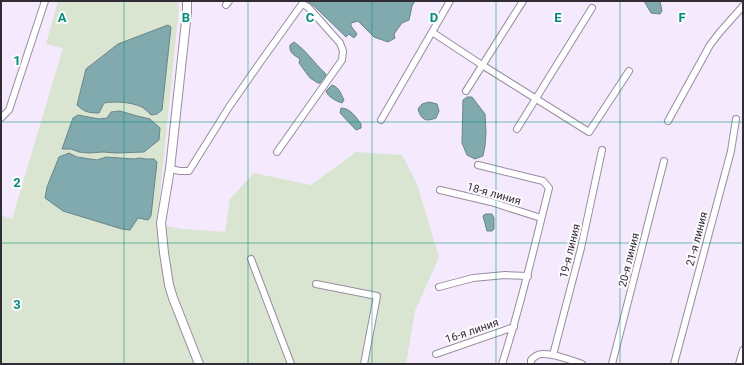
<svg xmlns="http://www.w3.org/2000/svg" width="744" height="365" font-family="Roboto,sans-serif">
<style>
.green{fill:#d9e5d1;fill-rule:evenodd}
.water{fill:#81aaae;stroke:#69848a}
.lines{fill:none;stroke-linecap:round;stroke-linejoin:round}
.street-casing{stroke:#988d9f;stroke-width:8}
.secondary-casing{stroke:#988d9f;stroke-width:10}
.street{stroke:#fff;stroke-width:6}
.secondary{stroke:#fff;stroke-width:8}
.grid{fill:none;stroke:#008f7a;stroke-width:1;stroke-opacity:0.55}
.labels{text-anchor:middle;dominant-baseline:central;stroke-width:4;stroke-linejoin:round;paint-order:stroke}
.street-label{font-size:11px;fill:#322d35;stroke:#fdfafe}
.grid-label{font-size:13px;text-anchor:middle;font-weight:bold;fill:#008f7a;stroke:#fdfafe;stroke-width:4;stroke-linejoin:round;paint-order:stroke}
</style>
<rect width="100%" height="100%" fill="#f4e9fd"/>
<path class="green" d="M58 1H178L179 8 157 224 182 229 225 232 230 199 254 173 311 185 356 152 402 155 417 184 439 257 415 311 406 364H1V215L12 219 63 48 46 44ZM169 25 171 27 162 110C156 109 149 109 143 107 127 104 120 100 104 103ZM78 115 99 119 137 116 150 119 159 140 144 152 116 153 103 152 89 153 79 152 71 149H63ZM69 154 77 157 98 160 106 157 134 159 140 158 157 163 151 216 148 220 138 218Z"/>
<g class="water">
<path d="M307 1H415L412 6 409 20 402 23 394 34 395 38 388 42 374 37 358 21 351 23V26L357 34 354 38 349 34 346 37 314 6 309 3Z"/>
<path d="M644 1H660L662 11 660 14 651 13Z"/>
<path d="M168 25 171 27 162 110 157 114 151 115C148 112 145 109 142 107 130 102 116 101 104 103L99 113C89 113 84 112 77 105L86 69 118 44Z"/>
<path d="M294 42C306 50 314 63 325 73L326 75 320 83H318L310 78 299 63 300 59C294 55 289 53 290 45Z"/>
<path d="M332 85C339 87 341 94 344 100L342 103C336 101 328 97 326 91Z"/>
<path d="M467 97H472L485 114 486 133 485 146 483 156 475 159 467 155 462 143 463 100Z"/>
<path d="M429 102 437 104 439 111 436 118C426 122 421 120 418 109L422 104Z"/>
<path d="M341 108C350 108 356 117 361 124V128L356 130 340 113Z"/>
<path d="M120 111 137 116 150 119 160 128 159 140 144 152 116 153 103 152 89 153 79 152 71 149H62L73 118 78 115 99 119 107 118 111 112Z"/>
<path d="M69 153 77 157 97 160 106 157 134 159 140 158 146 159H154L157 162 151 216 148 220 138 218 130 230 122 229 63 211 45 198 47 187 59 157Z"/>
<path d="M485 214H492L494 218V229L492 231H487L483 216Z"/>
</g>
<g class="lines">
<g class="street-casing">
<g id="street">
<path d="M226 5 229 1"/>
<path d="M432 32 482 65 589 132 629 71"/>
<path d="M466 91 523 1"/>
<path d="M1 118 9 110 45 1"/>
<path d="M381 120 450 1"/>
<path d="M668 121 710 45 720 32 743 6"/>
<path d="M517 129 592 8"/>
<path d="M478 165 543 181 549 188C534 247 521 306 502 364"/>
<path d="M170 169 180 171H189L229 107 259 64 302 4 308 7 340 43 343 51 342 60 277 152"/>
<path d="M440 190 491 202 541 218"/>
<path d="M251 259 291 364"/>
<path d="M316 284 377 296 364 364"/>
<path d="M439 287 473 278 505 275 528 276"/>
<path d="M436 354 514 327"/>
<path d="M553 355 581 248 602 150"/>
<path d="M531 364V360C534 357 537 354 542 354 553 353 571 360 582 364"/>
<path d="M612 364 664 161"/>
<path d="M674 364 731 151 736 119"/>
<path d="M739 364 743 350"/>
</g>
</g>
<g class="secondary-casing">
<path id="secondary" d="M187 1V12L170 169 161 223 164 253 169 285 173 298 199 364"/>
</g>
<use href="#street" class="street"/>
<use href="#secondary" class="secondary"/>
</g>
<path class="grid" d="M124 1V364M248 1V364M372 1V364M496 1V364M620 1V364M1 122H743M1 243H743"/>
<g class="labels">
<g class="street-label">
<text transform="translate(494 194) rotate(16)">18-я линия</text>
<text transform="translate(697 239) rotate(-75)">21-я линия</text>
<text transform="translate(570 251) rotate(-76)">19-я линия</text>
<text transform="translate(629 260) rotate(-76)">20-я линия</text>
<text transform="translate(472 331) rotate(-19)">16-я линия</text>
</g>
</g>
<g class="grid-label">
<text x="62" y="22">A</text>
<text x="186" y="22">B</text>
<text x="310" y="22">C</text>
<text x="434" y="22">D</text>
<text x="558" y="22">E</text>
<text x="682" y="22">F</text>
<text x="17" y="65">1</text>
<text x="17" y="187">2</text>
<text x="17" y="309">3</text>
</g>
<rect width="744" height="365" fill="none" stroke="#322d35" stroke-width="4"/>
</svg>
